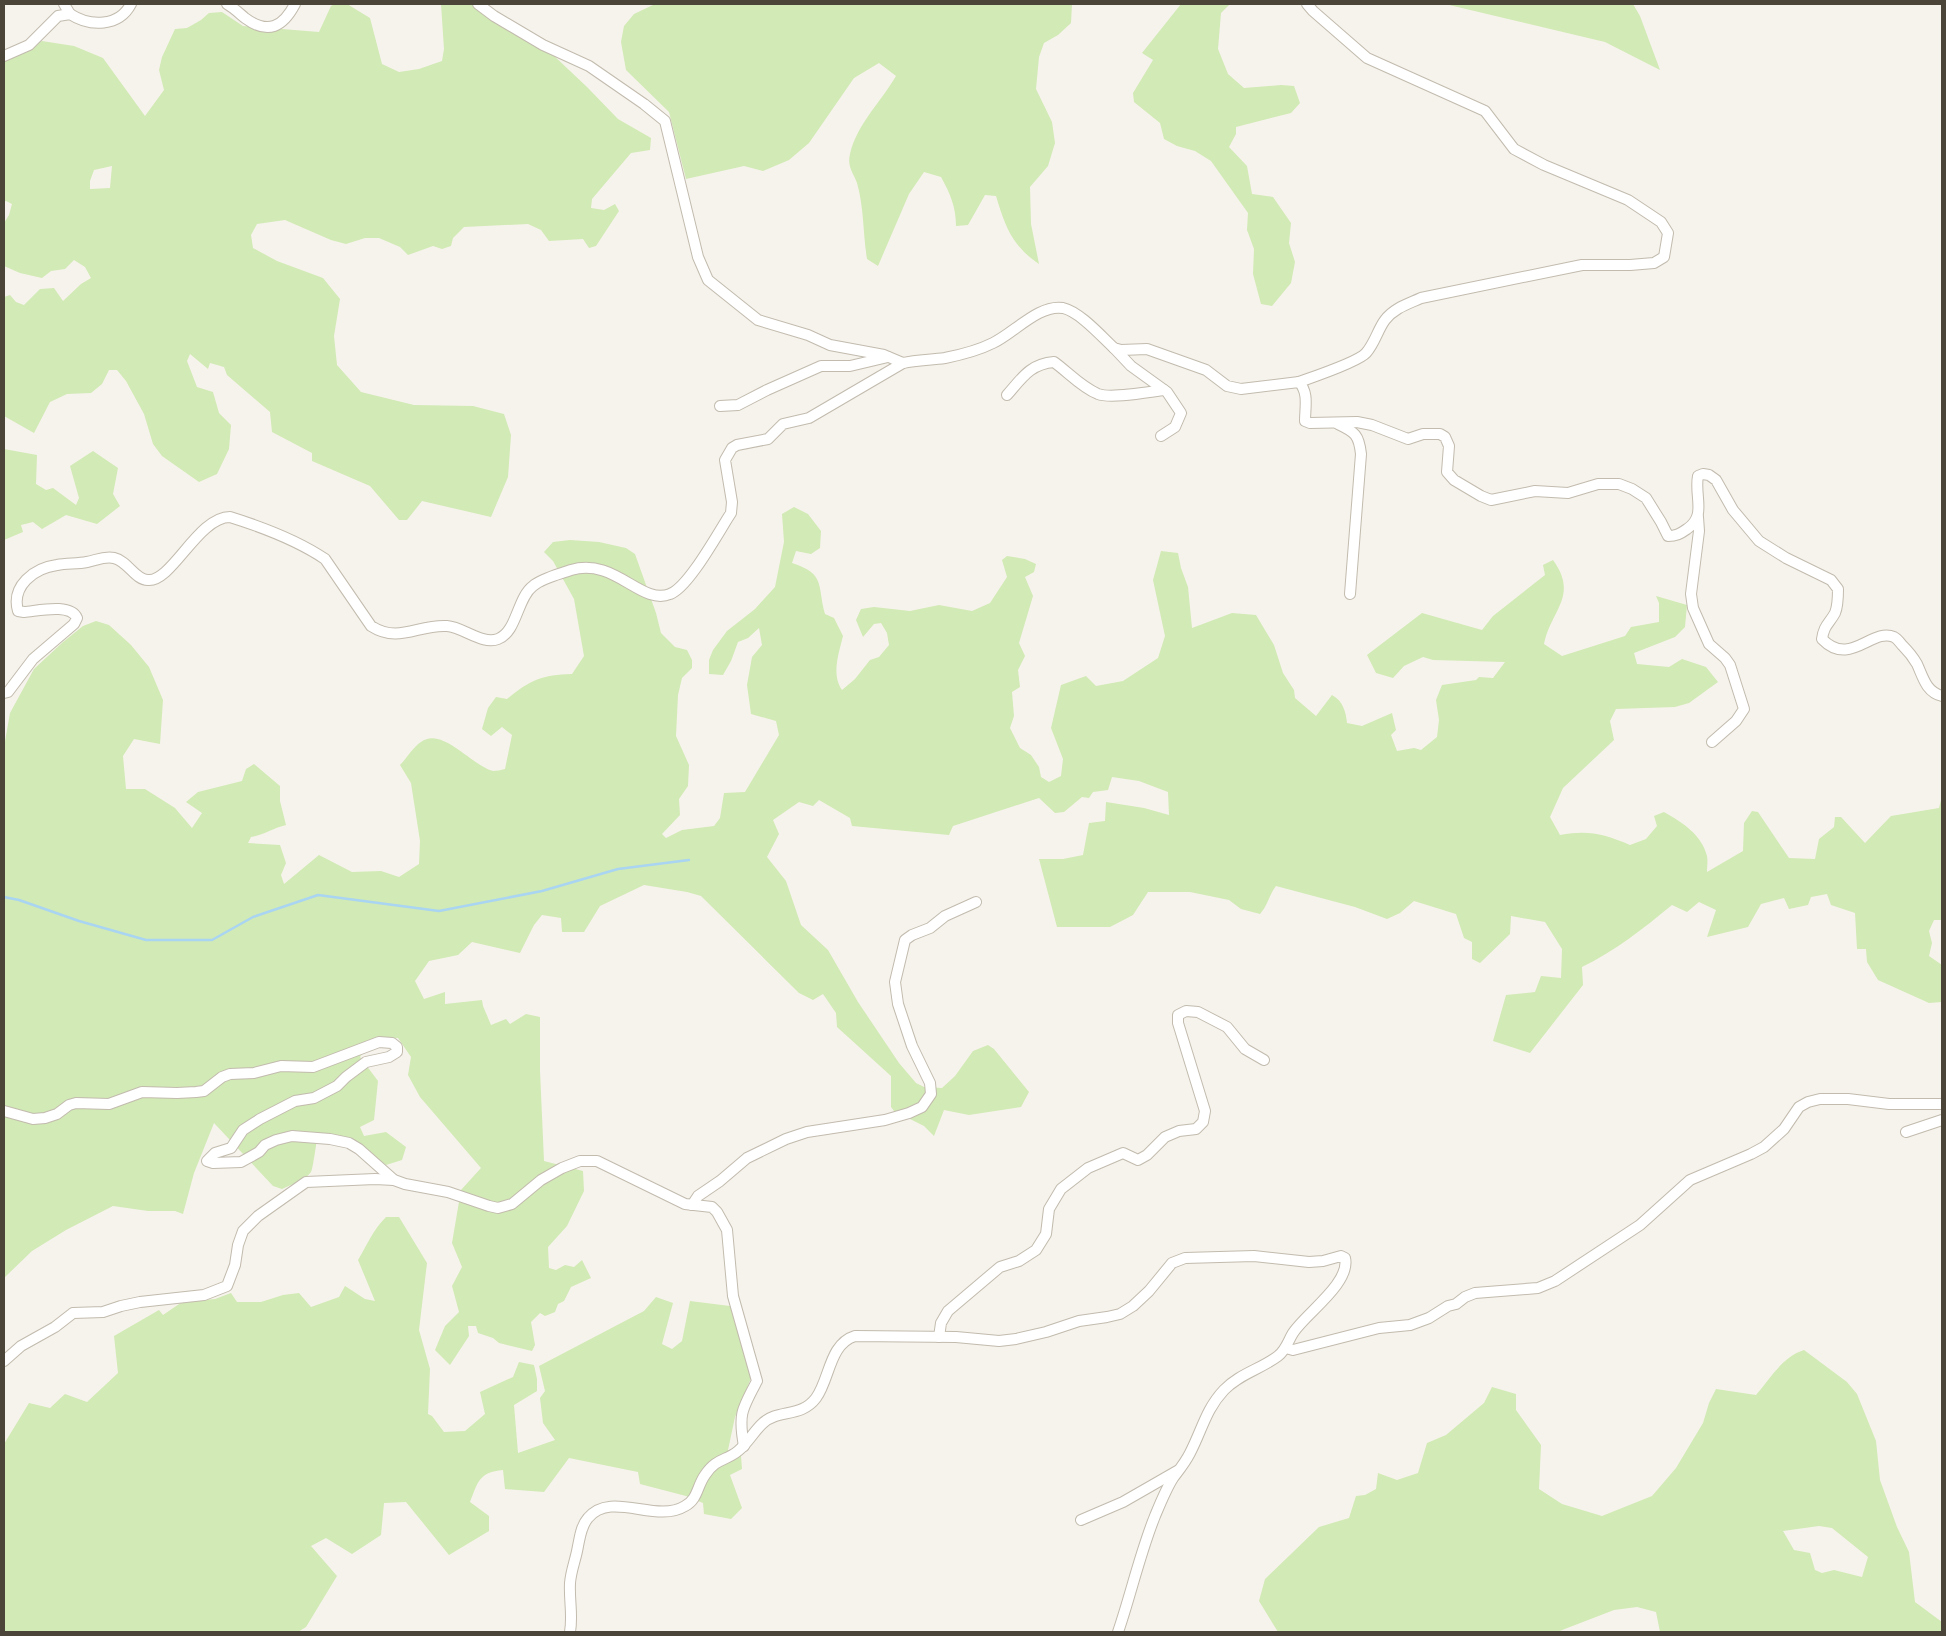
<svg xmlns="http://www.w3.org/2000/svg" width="1946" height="1636" font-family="Commissioner,sans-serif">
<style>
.green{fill:#d2eab5;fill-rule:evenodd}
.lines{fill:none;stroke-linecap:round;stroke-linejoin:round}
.stream{stroke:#a9d4f2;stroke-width:2.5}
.minor-casing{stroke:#c2bbae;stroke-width:12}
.minor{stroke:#fff;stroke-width:10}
</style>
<rect width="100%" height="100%" fill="#f6f3ec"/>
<g class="green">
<path d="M335 4H347L370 18 382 64 399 72 419 69 442 61 444 49 441 4H472L497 23 551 53 587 87 618 119 651 138 650 150 631 153 592 199 591 208 604 210 615 204 619 211 596 246 589 248 583 239 549 241 541 230 528 224 464 227 453 238 451 246 442 249 433 246 408 255 400 247 379 238H365L346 244 331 240 285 220 257 224 251 235 253 248 277 261 323 278 340 299 334 336 337 365 361 392 414 405 473 406 504 414 511 435 508 477 491 517 422 501 407 520H399L370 486 312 461V453L272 432 270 412 227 375 224 367 210 363 208 369 190 354 187 361 197 387 213 392 219 413 231 425 229 449 217 474 199 482 162 456 153 444 144 414 126 381 117 370H109L102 384 91 393 67 394 50 402 34 433 4 416V297L10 295 16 302 24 305 40 289 54 288 63 301 81 284 91 278 85 267 74 260 65 269 51 271 42 278 20 273 4 266V223L9 215 12 204 6 201 4 202V62L42 41 74 46 103 58 145 116 164 90 159 70 162 57 175 29 187 28 201 20 209 13 222 12 243 26 319 32 331 6ZM112 166 110 188 90 189V181L94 170Z"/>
<path d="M655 4H1072L1071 23 1058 35 1044 43 1039 57 1036 89 1052 122 1055 143 1048 166 1030 187 1031 224 1039 264C1012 246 1005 226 996 196L985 195 968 225 956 226C956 207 950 193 941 177L924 172 909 194 878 266 867 259C863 234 864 207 857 183 853 172 847 167 850 154 857 124 881 102 896 76L879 63 854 78 809 143 789 160 763 171 744 166 686 179 669 112 626 70 621 42 624 26 634 14Z"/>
<path d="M1181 4H1230L1221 13 1218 49 1228 74 1244 88 1281 85 1294 86 1300 103 1291 113 1236 127V134L1229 147 1247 166 1252 194 1273 197 1291 223 1289 243 1295 262 1291 283 1272 306 1261 304 1253 274 1254 249 1247 230 1248 213 1211 161 1195 151 1177 146 1164 139 1160 123 1134 102 1133 93 1153 60 1142 53Z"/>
<path d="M1445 4H1633L1640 16 1660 70 1605 42Z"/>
<path d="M4 449 37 455 36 484 46 490 53 488 76 505 79 498 70 466 93 451 118 468 113 494 120 506 97 524 66 515 42 529 33 522 21 525 23 532 4 540Z"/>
<path d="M794 507 808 514 821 531 820 548 811 554 796 551 792 563C826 574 817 585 825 614L834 618 843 636C839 653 831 674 842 690L855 679 870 660 879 657 889 645 887 633 881 623 874 624 863 637 856 620 861 609 874 607 910 611 939 605 972 611 990 603 1007 577 1002 560 1007 556 1025 559 1036 564 1034 572 1025 577 1033 596 1019 643 1025 656 1018 670 1020 687 1012 692 1014 716 1010 728 1020 748 1031 755 1039 767 1041 777 1049 782 1061 776 1063 759 1051 728 1061 685 1086 676 1096 686 1123 681 1158 658 1165 636 1153 580 1161 551 1178 553 1181 568 1188 587 1192 628 1232 613 1256 615 1274 645 1283 673 1294 690 1295 698 1316 716 1332 695C1343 701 1346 712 1347 723L1362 726 1392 713 1396 730 1391 735 1397 751 1414 748 1421 750 1437 737 1439 720 1436 700 1442 685 1476 680 1479 677 1493 678 1505 662 1433 660 1423 657 1404 666 1393 678 1376 673 1367 655 1422 613 1482 630 1493 616 1545 575 1543 565 1553 560C1579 596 1551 610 1544 644L1562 656 1625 636 1631 627 1659 622V603L1656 596 1687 605 1685 627 1675 637 1634 653 1637 664 1669 667 1682 659 1706 667 1718 682 1689 703 1675 707 1616 709 1610 721 1614 740 1563 788 1550 817 1560 835C1589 830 1603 834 1630 845L1646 839 1657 826 1654 816 1664 812C1682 822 1702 835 1707 856 1708 861 1707 867 1707 872L1743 851 1744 823 1752 811 1758 812 1789 858 1815 859 1819 839 1834 827 1835 817H1841L1865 843 1891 816 1939 808 1942 796V920H1934L1929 931 1932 943 1929 956 1942 965V1002L1929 1003 1878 980 1867 962 1866 949H1857L1855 913 1831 905 1827 894 1811 897 1808 905 1789 909 1784 898 1761 904 1748 927 1707 937 1716 910 1699 902 1687 912 1672 905C1644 928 1615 951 1582 967L1583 985 1530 1053 1493 1041 1506 995 1535 992 1541 976 1561 978 1562 949 1545 922 1511 916 1510 934 1480 963 1472 959V942L1464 938 1456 914 1414 901 1400 913 1387 919 1355 907 1276 886C1269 895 1268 905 1260 914L1241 909 1229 900 1190 892H1148L1133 915 1110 927H1057L1039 859H1063L1083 855 1089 823 1105 821 1106 802 1144 808 1169 815 1168 792 1139 781 1112 777 1108 790 1093 792 1089 798 1082 797 1064 812 1055 813 1039 798 953 826 949 835 852 826 850 818 819 800 813 806 799 802 773 820 779 834 767 857 786 881 801 925 828 950 858 1002 899 1063 916 1083 924 1087 942 1088 955 1076 973 1051 988 1045 994 1049 1029 1092 1021 1107 969 1115 944 1110 934 1136 924 1126 894 1111 891 1107V1076L837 1027 836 1013 823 994 813 1000 799 993 701 896 687 892 644 885 600 906 584 932H562L561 918 542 915 534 925 520 953 472 942 458 955 429 961 415 981 424 999 445 992V1004L482 1000 483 1006 491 1025 506 1019 510 1024 526 1014 540 1017V1071L544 1161 583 1171 584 1191 567 1226 548 1247 549 1268 556 1270 565 1265 574 1267 582 1260 591 1278 571 1287 564 1301 558 1304 555 1312 545 1316 540 1313 531 1322 535 1345 532 1351 499 1343 493 1338 478 1333 476 1326H468L469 1336 450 1365 435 1350 445 1326 459 1312 452 1286 462 1267 452 1243 461 1190 481 1168 420 1097 408 1075 411 1057 398 1038H384L371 1041 360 1057 378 1081 374 1120 360 1127 364 1136 386 1132 406 1147 402 1160 386 1165 355 1142 345 1137 318 1135C316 1143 313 1169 311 1172 306 1180 290 1185 282 1189L273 1186 214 1123 194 1173 183 1214 175 1211H148L113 1206 66 1230 32 1251 4 1278V747L10 713 34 669 63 642 83 626 96 621 109 625 131 645 149 667 163 700 160 744 134 739 123 756 126 789H145L175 808 192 828 202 813 186 802 198 792 242 781 246 769 254 764 280 786V801L286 825C273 828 264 835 251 837L248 843 280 845 286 863 281 875 284 884 319 855 352 872 381 871 399 877 419 864 420 841 411 783 400 765C406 759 414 746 421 742 442 726 472 766 493 771 496 771 501 770 505 769L512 735 502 727 491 736 482 729 488 708 496 697 507 699C530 680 542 675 572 674L584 656 574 599 553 561 544 552 553 542 570 540 599 542 626 548 635 554 656 613 661 633 675 647 687 650 692 660V668L682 678 678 695 676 736 689 765 688 786 679 799 680 815 662 834 666 838 682 830 714 826 720 818 724 793 745 792 779 735 776 721 751 714 747 685 752 657 762 645 759 628 748 638 738 642 731 661 723 675 709 674V660L713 650 727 631 755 609 775 587 784 542 782 514Z"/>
<path d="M386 1217H399L427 1263 419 1330 430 1369 428 1414 432 1416 444 1432 465 1431 485 1414 480 1392 513 1377 519 1362 534 1365 537 1379V1391L514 1405 518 1453 555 1440 543 1423 540 1398 545 1391 539 1366 644 1311 656 1297 673 1303 662 1344 672 1349 682 1341 690 1301 730 1306 751 1378 735 1417 728 1450 741 1456 742 1469 730 1475 742 1508 731 1519 704 1514 703 1503 686 1496 640 1484 638 1472 569 1458 544 1492 505 1489 503 1470C479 1472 478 1482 470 1502L489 1516V1531L449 1555 406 1502 384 1503 381 1535 352 1554 326 1538 311 1546 337 1576 306 1627 298 1632H4V1444L29 1403 50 1408 65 1394 87 1402 118 1373 114 1336 159 1310 163 1315 182 1302 215 1299 231 1293 237 1302H261L283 1295 299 1293 311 1307 339 1297 345 1286 365 1299 375 1301 358 1260C367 1245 373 1230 386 1217Z"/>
<path d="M1804 1350 1847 1382 1857 1394 1876 1441 1880 1480 1897 1527 1909 1552 1915 1602 1942 1622V1632H1660L1656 1612 1637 1607 1614 1610 1557 1632H1278L1259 1601 1265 1579 1319 1527 1349 1518 1356 1496 1365 1495 1376 1489 1378 1473 1397 1480 1418 1473 1427 1443 1446 1435 1484 1403 1492 1387 1516 1394V1410L1541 1445 1539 1489 1562 1504 1602 1516 1652 1496 1676 1468 1703 1423 1709 1403 1716 1389 1756 1395C1770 1379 1782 1357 1804 1350ZM1819 1526 1832 1528 1868 1557 1862 1577 1834 1570 1822 1573 1815 1570 1810 1553 1794 1550 1783 1531Z"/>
</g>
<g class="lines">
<path class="stream" d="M4 897 19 900 79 921 146 940H212L253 917 318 895 439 911 542 891 618 869 689 860"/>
<g class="minor-casing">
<g id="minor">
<path d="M64 4 70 14"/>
<path d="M227 4C234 8 239 13 245 18 268 35 283 27 295 4"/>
<path d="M478 4 494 16 543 45 589 66 644 104 665 121 698 257 708 280 758 320 808 335 830 345 884 355 903 363"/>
<path d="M4 56 29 45 58 16 70 14C90 27 119 27 131 4"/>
<path d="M1114 348 1131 366 1167 392 1181 413 1175 427 1161 436"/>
<path d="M1299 382C1313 377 1358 362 1366 353 1375 343 1378 329 1385 320 1394 308 1408 304 1421 298L1582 265H1630L1654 263 1664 257 1668 233 1661 222 1628 200 1544 165 1514 149 1485 111 1367 58 1313 11 1307 4"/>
<path d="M1007 395C1022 378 1030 364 1054 362 1068 372 1081 387 1098 394 1111 399 1148 392 1164 390"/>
<path d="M720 406 738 405 767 390 821 366H850L888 357"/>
<path d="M1338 424C1355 432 1359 435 1361 454L1350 594"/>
<path d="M1698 517 1699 531 1691 594 1693 608 1709 644 1725 658 1730 665 1744 709 1736 721 1712 742"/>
<path d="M4 693 8 692 33 659 74 624 77 618C70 603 38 611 24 612L18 611C11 586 34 568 57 565 67 563 77 564 87 562 97 560 104 556 114 558 128 561 135 580 148 580 172 582 198 517 230 517 262 527 297 540 325 559L371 626C399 644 418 624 447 626 463 627 482 645 498 639 517 632 517 598 533 586 542 578 560 574 571 570 615 557 641 606 670 594 689 587 719 531 731 513L732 502 725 460 732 448 737 445 768 439 783 424 809 418 903 363C917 360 931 360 945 358 960 355 979 350 993 343 1014 333 1039 304 1063 308 1080 312 1101 336 1114 348L1121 350 1147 349 1206 370 1227 386 1241 389 1299 382C1309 393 1305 407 1305 421L1310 423 1357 422 1372 425 1408 439 1423 434H1440L1445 437 1449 446 1447 472 1454 480 1481 496 1491 500 1535 491 1568 493 1598 484H1619L1632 489 1646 498 1661 522 1668 536C1676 536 1680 534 1687 529 1707 516 1694 496 1698 476L1703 474 1709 475 1716 480 1733 510 1759 541 1786 558 1831 580 1838 589C1838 597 1838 606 1835 613 1829 624 1824 625 1822 639 1850 668 1872 627 1894 637 1898 639 1900 643 1903 646 1908 651 1913 657 1917 664 1923 677 1926 692 1942 696"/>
<path d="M4 1111 33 1119 45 1118 57 1114 69 1105 76 1103 109 1104 142 1092 177 1093 196 1092 204 1091 222 1077 230 1074 254 1073 281 1066 313 1067 379 1042 392 1043 397 1047V1052L389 1057 366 1062 346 1077 337 1086 314 1098 295 1101 260 1119 243 1130 231 1148 215 1153 207 1161 213 1163 241 1162 259 1152 265 1145 276 1140 292 1136 330 1139 349 1143 359 1149 394 1180 405 1184 448 1192 489 1206 498 1208 512 1204 541 1180 562 1168 580 1161H597L685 1204 712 1207 717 1212 727 1230 733 1296 757 1381C742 1409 738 1414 744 1446"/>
<path d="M1906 1132 1942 1120"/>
<path d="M692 1205 698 1196 720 1181 747 1158 786 1139 807 1132 885 1120 909 1113 922 1107 931 1094 930 1083 912 1046 898 1004 895 982 905 940 912 935 930 928 945 916 976 902"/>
<path d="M939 1337 941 1323 948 1311 1000 1267 1019 1261 1036 1250 1046 1234 1049 1209 1061 1189 1088 1168 1123 1153 1138 1160 1147 1155 1165 1137 1179 1131 1196 1129 1203 1122 1205 1111 1178 1023V1015L1186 1011 1198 1012 1227 1027 1245 1049 1264 1060"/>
<path d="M1286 1348 1293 1350 1379 1328 1410 1325 1429 1318 1448 1306 1456 1304 1465 1297 1475 1293 1538 1288 1555 1281 1640 1225 1690 1180 1751 1154 1764 1147 1784 1129 1799 1107 1808 1102 1820 1099H1848L1889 1104H1942"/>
<path d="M4 1361 21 1346 55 1327 73 1313 103 1312 121 1306 140 1302 204 1295 227 1286 235 1265 238 1245 243 1231 258 1216 306 1182 375 1179 394 1180"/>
<path d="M1081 1520 1123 1502 1177 1471"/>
<path d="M570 1632C573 1615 569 1600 570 1583 571 1570 576 1559 578 1546 580 1537 581 1526 588 1518 611 1490 656 1524 685 1506 698 1499 697 1486 705 1475 716 1458 726 1461 738 1451 748 1443 754 1431 763 1423 778 1409 801 1418 816 1398 830 1379 829 1344 855 1336L956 1337 999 1341 1016 1339 1046 1332 1079 1321 1107 1317 1120 1314 1133 1306 1149 1291 1172 1263 1185 1258 1254 1256 1309 1262 1323 1261 1341 1256 1345 1258C1351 1283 1305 1314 1293 1333 1288 1341 1286 1350 1278 1356 1261 1369 1239 1374 1224 1390 1206 1409 1202 1430 1190 1453 1185 1463 1179 1470 1173 1478 1166 1489 1160 1504 1155 1516 1140 1553 1131 1594 1118 1632"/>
</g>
</g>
<use href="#minor" class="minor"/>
</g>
<rect width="1946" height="1636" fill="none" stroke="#4b4439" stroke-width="10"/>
</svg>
